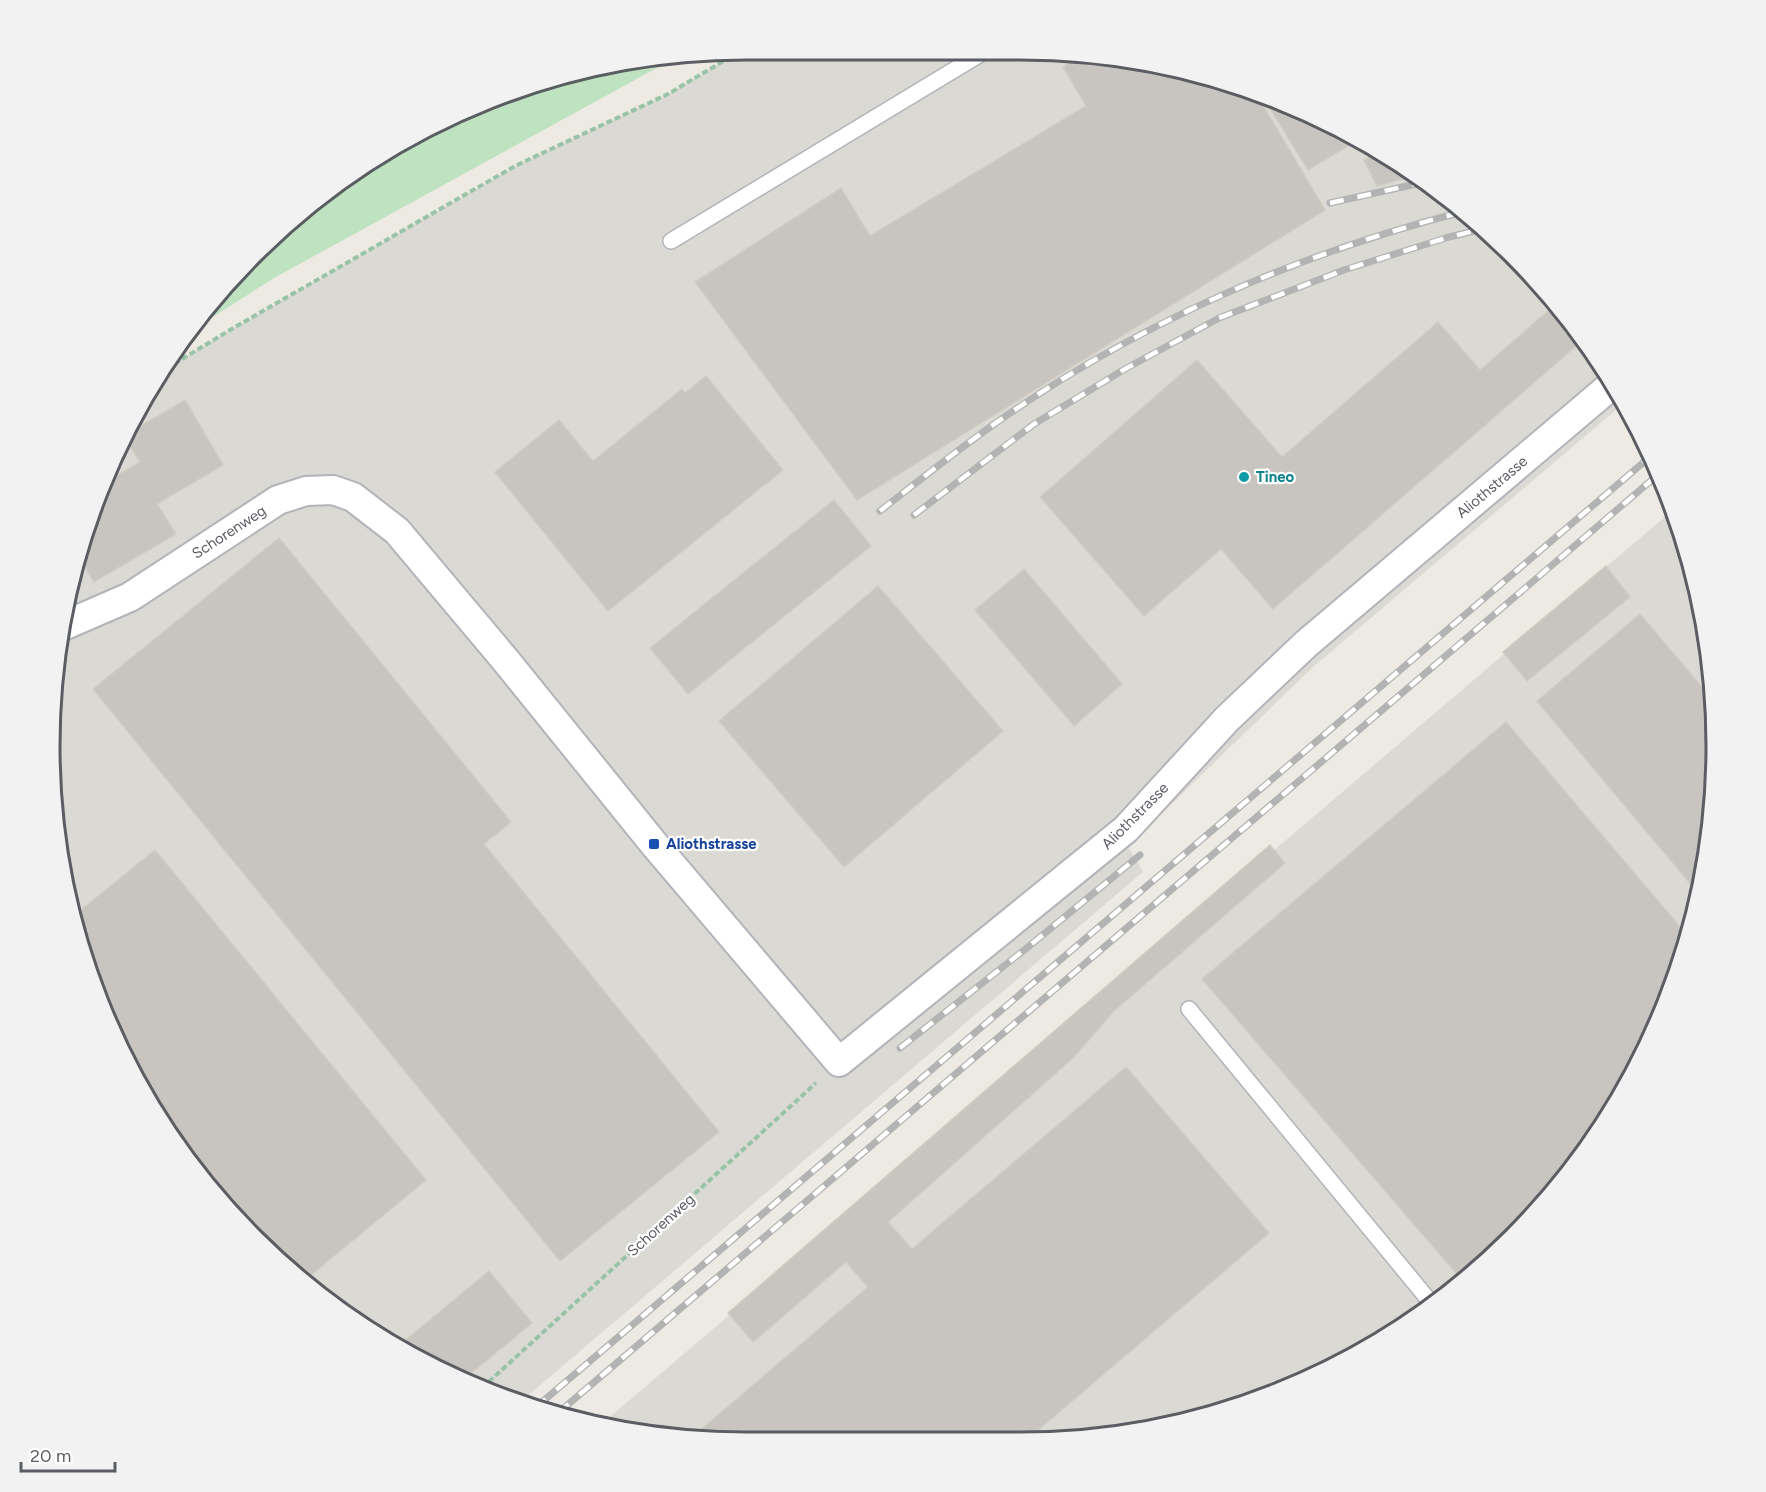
<svg xmlns="http://www.w3.org/2000/svg" width="1766" height="1492" font-family="Figtree,sans-serif">
<style>
.industrial{fill:#dbd9d4}
.green{fill:#bfe3c0}
.building{fill:#c8c4bf;stroke:#d0ccc1;stroke-width:1.5}
.lines{fill:none;stroke-linecap:round;stroke-linejoin:round}
.lane-casing{stroke:#b2b4b9;stroke-width:18}
.street-casing{stroke:#b2b4b9;stroke-width:32}
.path{stroke:#99c3a6;stroke-width:4;stroke-dasharray:6 3;stroke-linecap:butt}
.lane{stroke:#fff;stroke-width:15}
.street{stroke:#fff;stroke-width:28}
.rail-casing{stroke:#b2b3b3;stroke-width:7}
.rail{stroke:#fff;stroke-width:4.5;stroke-dasharray:14;stroke-linecap:butt}
.culture-dot{fill:#0f9aa8;stroke:#fff;stroke-width:2}
.transit-dot{fill:#1a4fb4;stroke:#fff;stroke-width:2}
.labels{text-anchor:middle;dominant-baseline:central;stroke-width:4.5;stroke-linejoin:round;paint-order:stroke}
.culture-label{font-size:15px;font-weight:bold;fill:#0d838f;stroke:#fff;text-anchor:start}
.street-label{font-size:15px;fill:#5a5d62;stroke:#fff}
.transit-label{font-size:15px;font-weight:bold;fill:#164399;stroke:#fff;text-anchor:start}
.rim{fill:none;stroke:#5a5d62;stroke-width:3}
</style>
<rect width="100%" height="100%" fill="#eceae2"/>
<g class="industrial">
<path d="M742 50 1111 55 1201 73 1328 121 1407 167 1513 254 1599 359 1623 404 1313 667 1128 846 1143 872 518 1404 397 1349 254 1239 167 1133 102 1012 56 837 55 655 102 480 159 373 230 330 515 166 668 94Z"/>
<path d="M1673 510 1703 610 1716 746 1703 882 1663 1013 1599 1133 1512 1239 1407 1325 1286 1390 1156 1429 1020 1442 700 1441 604 1422Z"/>
</g>
<path class="green" d="M673 59 274 278 194 329 287 222 438 121 566 73Z"/>
<g class="building">
<path d="M1083 55H1111L1201 73 1257 95 1325 210 857 500 695 282 841 188 870 236 1086 106 1063 67Z"/>
<path d="M1263 97 1328 121 1346 132 1353 143 1308 170Z"/>
<path d="M1379 151 1407 167 1417 175 1377 186 1364 160Z"/>
<path d="M1555 305 1583 340 1273 609 1221 549 1144 616 1040 497 1197 360 1282 457 1438 322 1480 370Z"/>
<path d="M706 376 783 470 608 611 495 472 559 420 593 461 682 389 685 393Z"/>
<path d="M185 400 223 465 157 504 176 534 94 582 81 561 101 485 140 462 125 437 127 434Z"/>
<path d="M834 500 871 546 688 694 650 648Z"/>
<path d="M279 538 511 822 484 844 719 1132 560 1261 93 689Z"/>
<path d="M1606 566 1630 597 1527 681 1503 652Z"/>
<path d="M1024 569 1122 684 1074 726 975 610Z"/>
<path d="M878 586 1003 731 844 867 719 721Z"/>
<path d="M1640 614 1712 699 1716 746 1703 882 1699 894 1537 701Z"/>
<path d="M1506 722 1687 935 1663 1013 1599 1133 1512 1239 1462 1280 1202 979Z"/>
<path d="M1270 845 1285 863 1114 1011 1073 1058 888 1222 912 1249 1126 1067 1269 1233 1024 1442 700 1441 690 1439 868 1287 846 1262 753 1342 728 1313Z"/>
<path d="M155 850 426 1180 306 1279 254 1239 167 1133 102 1012 76 914Z"/>
<path d="M489 1271 532 1323 464 1379 396 1348Z"/>
</g>
<g class="lines">
<g class="lane-casing">
<g id="lane">
<path d="M671 241 982 53"/>
<path d="M1189 1009 1432 1304"/>
</g>
</g>
<g class="street-casing">
<path id="street" d="M63 626 130 597 278 500 306 491 333 490 353 497 397 531 507 662 654 844 839 1062 1126 829 1227 719 1306 644 1613 384"/>
</g>
<g class="path">
<path d="M159 373 230 330 515 166 668 94 742 50"/>
<path d="M482 1388 816 1083"/>
</g>
<use href="#lane" class="lane"/>
<use href="#street" class="street"/>
<g class="rail-casing">
<g id="rail">
<path d="M1330 203 1425 182"/>
<path d="M880 511C921 479 961 447 1003 418 1141 322 1300 253 1462 212"/>
<path d="M914 515 1034 424 1125 369 1219 318 1344 270 1449 237 1483 229"/>
<path d="M900 1048 1028 947 1140 855"/>
<path d="M535 1408 1651 456"/>
<path d="M558 1413 1660 473"/>
</g>
</g>
<use href="#rail" class="rail"/>
</g>
<circle class="culture-dot" cx="1244" cy="477" r="6"/>
<rect class="transit-dot" x="648" y="838" width="12" height="12" rx="3"/>
<g class="labels">
<g class="culture-label">
<text x="1256" y="477">Tineo</text>
</g>
<g class="street-label">
<text transform="translate(1492 487) rotate(-40)">Aliothstrasse</text>
<text transform="translate(229 532) rotate(-33)">Schorenweg</text>
<text transform="translate(1135 816) rotate(-45)">Aliothstrasse</text>
<text transform="translate(661 1225) rotate(-42)">Schorenweg</text>
</g>
<g class="transit-label">
<text x="666" y="844">Aliothstrasse</text>
</g>
</g>
<path d="M0 0H1766V1492H0ZM746 60H1020A686 686 0 0 1 1706 746V746A686 686 0 0 1 1020 1432H746A686 686 0 0 1 60 746V746A686 686 0 0 1 746 60Z" fill="#f2f2f2" fill-rule="evenodd"/>
<path class="rim" d="M746 60H1020A686 686 0 0 1 1706 746V746A686 686 0 0 1 1020 1432H746A686 686 0 0 1 60 746V746A686 686 0 0 1 746 60Z"/>
<path d="M21 1462v9h94v-9" fill="none" stroke="#5a5d62" stroke-width="3"/>
<text x="30" y="1462" font-size="18" fill="#5a5d62" stroke="#ffffff" stroke-width="4.5" paint-order="stroke">20 m</text>
</svg>
